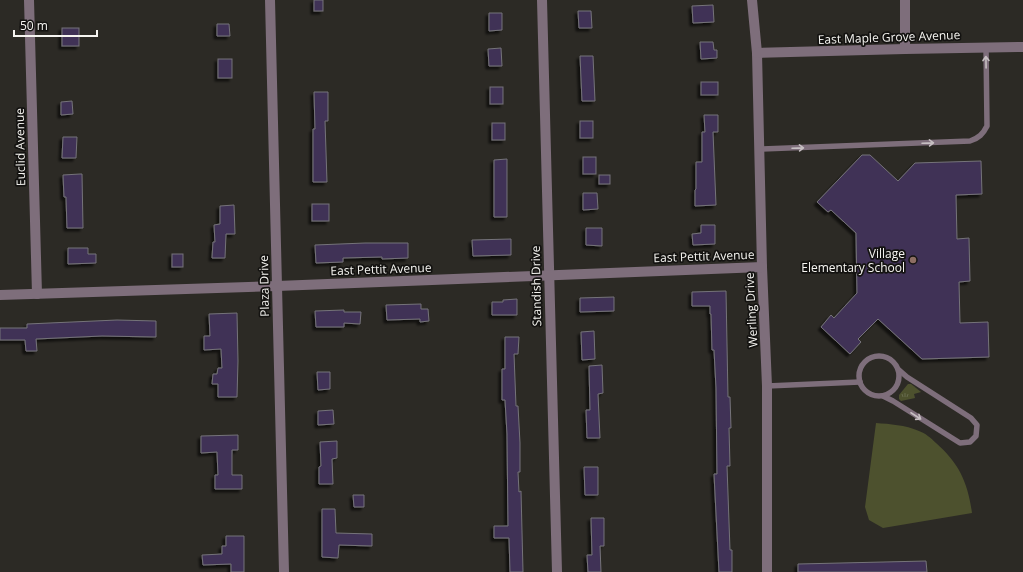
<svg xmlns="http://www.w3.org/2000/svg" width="1023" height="572" font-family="'Open Sans',sans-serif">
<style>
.grass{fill:url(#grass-tufts)}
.pitch{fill:#4d512e}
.building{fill:#403356;stroke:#757379;filter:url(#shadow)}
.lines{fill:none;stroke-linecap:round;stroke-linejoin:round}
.lane{stroke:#7e6e7b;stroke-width:5.5}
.street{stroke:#7e6e7b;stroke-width:10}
.oneway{stroke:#c6bfc2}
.education-dot{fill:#8d6e63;stroke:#141311;stroke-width:1.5}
.labels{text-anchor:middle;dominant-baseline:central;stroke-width:3.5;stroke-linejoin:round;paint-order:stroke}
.street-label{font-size:12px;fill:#f6f5f1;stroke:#141311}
.poi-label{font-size:12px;fill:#f6f5f1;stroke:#141311;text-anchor:end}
</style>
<defs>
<pattern id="grass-tufts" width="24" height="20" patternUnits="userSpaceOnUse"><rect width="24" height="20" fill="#4d512e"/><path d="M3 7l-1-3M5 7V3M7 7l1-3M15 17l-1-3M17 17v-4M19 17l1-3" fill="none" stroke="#676b4d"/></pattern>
<filter id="shadow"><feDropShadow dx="-3" dy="3" stdDeviation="1" flood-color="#0009"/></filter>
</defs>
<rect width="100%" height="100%" fill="#2c2a25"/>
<path class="grass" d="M908 384H911L921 392 914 394 915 398 901 401 899 399V395Z"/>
<path class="pitch" d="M876 423C890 424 905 425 919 431 925 433 931 438 936 443 959 463 968 483 972 513L883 528 869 520 865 507Z"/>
<g class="building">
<rect x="314" y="0" width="9" height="11"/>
<path d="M713 5 714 22 693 23 692 6Z"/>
<path d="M578 11H591L592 28H579Z"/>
<path d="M489 13H502V30L489 31Z"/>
<path d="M217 24H229L230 36H217Z"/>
<rect x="62" y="28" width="17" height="18"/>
<path d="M700 42H713L714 50H717V58L701 59Z"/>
<path d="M501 48 502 66H489L488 49Z"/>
<path d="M580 56H593L595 101H582Z"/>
<rect x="218" y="59" width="14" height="19"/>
<rect x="701" y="82" width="17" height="13"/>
<rect x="490" y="87" width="13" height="17"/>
<path d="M314 92H328V121H325L327 182H313V129H315Z"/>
<path d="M72 101 73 114 61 115V102Z"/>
<path d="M704 115H718V132H713L716 205 695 206V190L696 189V162H702V132H705Z"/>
<rect x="580" y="121" width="13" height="17"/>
<rect x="492" y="123" width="13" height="17"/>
<path d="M63 137H77L76 158H62Z"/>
<path d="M862 155H870L898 181 915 163 981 161 982 194 956 195 957 239 969 238 970 281 959 282 960 323 988 322 989 357 922 359 878 319 858 339 861 342 850 354 821 327 831 315 834 318 857 293 856 233 831 210 828 212 817 202Z"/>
<rect x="583" y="157" width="13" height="17"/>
<path d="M507 159V217H494V160Z"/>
<path d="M80 174H82L83 228H67L66 197H64L63 175Z"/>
<rect x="599" y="175" width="11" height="9"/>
<path d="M583 193H597L598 209 583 210Z"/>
<rect x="312" y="204" width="17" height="17"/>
<path d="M234 205 235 234H226L225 258H212L213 242H215L214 225 220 224V206Z"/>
<path d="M701 225H715V244L693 245 692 234 701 233Z"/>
<path d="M586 228H602V246L586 245Z"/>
<path d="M511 239V255L473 256 472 240Z"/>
<path d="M365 243H408V258L382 259V257L343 258V262L316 263 315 245Z"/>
<path d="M68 248H88V254H96V263L68 264Z"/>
<rect x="172" y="254" width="11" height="13"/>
<path d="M726 291 728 397H730L731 428H729L730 466H727L730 550H732V572H719L714 474H717L716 388 714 350H712L711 314H710V306H692V292Z"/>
<path d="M614 297V311L580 312V298Z"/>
<path d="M517 299V315H492V302H503V300Z"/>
<path d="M421 304V309H428L429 321 420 322V319L387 320 386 305Z"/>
<path d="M344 310V312H361L360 324 344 323V327H316L315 311Z"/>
<path d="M237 313 238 361 237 397H218V384H212L213 374H217L218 368H222L221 349 204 350V336H210L209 314Z"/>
<path d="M117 320 156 321V337L102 336 36 339 37 351H26L25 340H0V328H27V324Z"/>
<path d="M594 331 595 359 582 360 581 332Z"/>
<path d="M505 337H519L518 354H514L516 406H518L520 443V472H518L519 492 521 491 523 572H510L509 538H494V526H508L507 434 505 400H502V369H505Z"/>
<path d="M602 365 603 393 598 394 600 438H587L586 410H590L589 366Z"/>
<path d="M317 372H330V389L318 390Z"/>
<path d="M333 410 334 424 318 425V411Z"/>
<path d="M238 435V450H232V475H242V489H215V475H218L217 452 201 453V436Z"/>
<path d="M337 441V458L332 459 333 484H319V467L321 466 320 442Z"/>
<path d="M584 467H598V495H585Z"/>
<path d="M353 495H364V507H354Z"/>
<path d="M322 509H335L336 533 372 534V546L339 545 338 558 322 557Z"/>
<path d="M591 518H604V546H600L601 572H588L587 555H592Z"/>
<path d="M226 536H244V572H231V564L203 565 202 555 222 554V546H226Z"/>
<path d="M926 561 927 572H798V564Z"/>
</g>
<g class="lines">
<g class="lane">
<path d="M759 149 970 141C979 138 983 134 987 126L986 47"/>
<circle cx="879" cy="376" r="20"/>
<path d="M767 386 860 382"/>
<path d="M883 396 893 401 960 443 970 442 976 436 977 425 971 418 907 377 899 370"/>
</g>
<g class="street">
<path d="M29 0 37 294"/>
<path d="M270 0 284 572"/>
<path d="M542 0 557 572"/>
<path d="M752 0 757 53 762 267 767 386V572"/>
<path d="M905 0V49"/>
<path d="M757 53 905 49 1023 47"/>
<path d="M0 295 277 286 762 267"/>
</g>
</g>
<defs><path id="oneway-shaft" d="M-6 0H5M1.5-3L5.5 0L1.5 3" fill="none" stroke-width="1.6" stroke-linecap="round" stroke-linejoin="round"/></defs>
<g class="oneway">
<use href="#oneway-shaft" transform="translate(986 62) rotate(-91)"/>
<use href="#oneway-shaft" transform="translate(928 143) rotate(-2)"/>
<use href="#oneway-shaft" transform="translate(798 148) rotate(-2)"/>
<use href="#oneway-shaft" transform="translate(916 416) rotate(33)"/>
</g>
<circle class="education-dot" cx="913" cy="260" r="4"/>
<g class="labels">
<g class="street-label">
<text transform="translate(889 37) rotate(-2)">East Maple Grove Avenue</text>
<text transform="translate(20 147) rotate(-91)">Euclid Avenue</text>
<text transform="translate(704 256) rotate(-2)">East Pettit Avenue</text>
<text transform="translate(381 269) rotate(-2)">East Pettit Avenue</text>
<text transform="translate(264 286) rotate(-91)">Plaza Drive</text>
<text transform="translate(536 286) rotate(-91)">Standish Drive</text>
<text transform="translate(751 310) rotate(-93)">Werling Drive</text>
</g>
<g class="poi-label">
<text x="905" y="253">Village<tspan x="905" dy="14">Elementary School</tspan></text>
</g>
</g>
<path d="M14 30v6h83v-6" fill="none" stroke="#f6f5f1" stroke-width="2"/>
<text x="20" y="30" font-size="12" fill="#f6f5f1" stroke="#141311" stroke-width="3" paint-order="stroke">50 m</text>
</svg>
